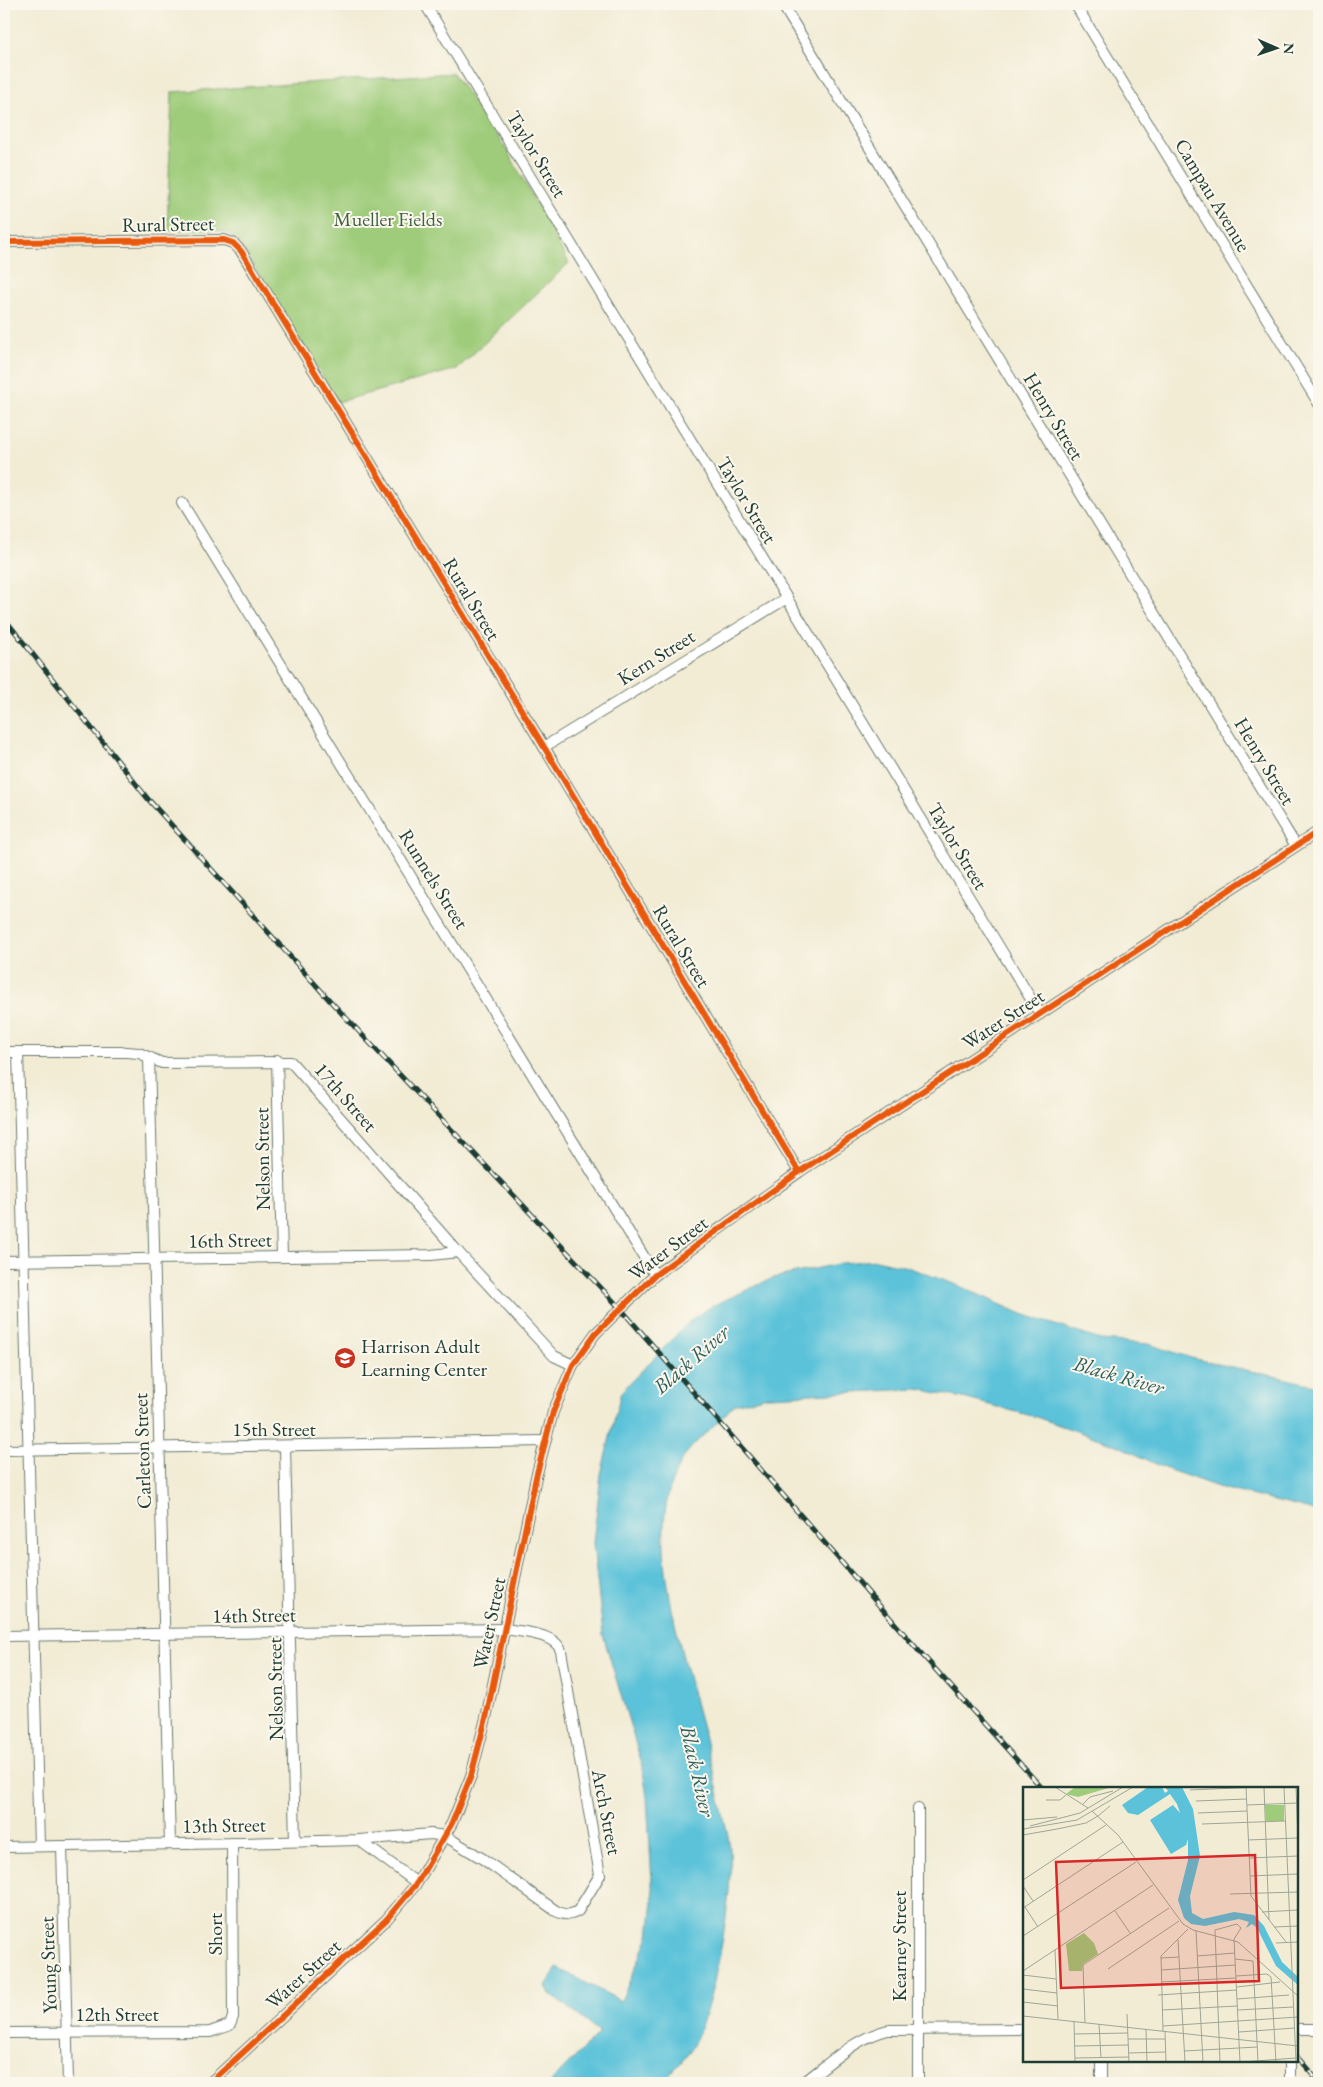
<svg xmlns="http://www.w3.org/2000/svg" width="1323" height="2087" font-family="'EB Garamond',serif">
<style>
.green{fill:#9fcc7a;stroke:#5f8457}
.water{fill:#5bc2d9;stroke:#3d8086}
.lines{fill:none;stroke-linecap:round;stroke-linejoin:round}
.minor-casing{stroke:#697a6c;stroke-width:12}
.minor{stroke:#fff;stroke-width:10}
.rail-casing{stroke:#1f3d34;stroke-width:5}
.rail{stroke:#fbf7ec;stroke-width:3;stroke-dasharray:9;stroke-linecap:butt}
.cycleway-casing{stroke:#fbf7ec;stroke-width:9}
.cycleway{stroke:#e8590c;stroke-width:6}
.labels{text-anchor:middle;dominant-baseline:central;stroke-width:4;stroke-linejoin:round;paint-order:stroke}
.street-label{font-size:20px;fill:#1f3d34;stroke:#fbf7ec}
.park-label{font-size:20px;fill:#3f6146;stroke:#fbf7ec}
.poi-label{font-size:20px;fill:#1f3d34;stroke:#fbf7ec;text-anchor:start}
.water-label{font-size:21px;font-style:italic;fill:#2e5e5d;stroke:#fbf7ec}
.inset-road{fill:none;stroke:#9ea695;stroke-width:1}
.view{fill:#d62828;fill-opacity:0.15;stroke:#d62828;stroke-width:2.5}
.inset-edge{fill:none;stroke:#1f3d34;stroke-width:2.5}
</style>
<rect width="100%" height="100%" fill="#fbf7ec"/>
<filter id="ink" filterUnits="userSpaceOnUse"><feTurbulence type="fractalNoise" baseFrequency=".02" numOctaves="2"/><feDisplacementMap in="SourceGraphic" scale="10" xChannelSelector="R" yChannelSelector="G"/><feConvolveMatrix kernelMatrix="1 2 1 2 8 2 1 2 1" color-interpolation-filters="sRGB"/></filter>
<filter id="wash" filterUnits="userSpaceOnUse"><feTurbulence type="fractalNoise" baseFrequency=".0096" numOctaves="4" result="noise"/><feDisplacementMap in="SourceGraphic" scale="20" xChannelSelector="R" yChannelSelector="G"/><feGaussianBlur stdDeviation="1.12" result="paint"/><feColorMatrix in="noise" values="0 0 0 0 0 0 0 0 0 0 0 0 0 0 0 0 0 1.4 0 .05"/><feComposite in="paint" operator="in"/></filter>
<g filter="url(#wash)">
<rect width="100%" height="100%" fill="#f2ecd5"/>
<path class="green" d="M453 73 507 150 569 263 457 369 338 402 238 240C220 224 190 231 167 231L172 92Z"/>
<path class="water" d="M876 1260 907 1267 957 1285 1022 1314 1100 1340 1149 1344 1191 1358 1319 1386V1512L1218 1487 1164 1468 1117 1445 1036 1417 963 1398 918 1389 768 1396 734 1404C717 1427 689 1442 677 1469 656 1515 664 1566 673 1614 686 1678 708 1741 721 1805 724 1820 729 1835 730 1850 734 1893 713 2016 689 2052 682 2063 670 2073 662 2083H550L600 2032 550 1994 546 1986 557 1968 621 2001 649 1936 653 1901 647 1797 642 1765 603 1635 593 1543 601 1474 621 1392 691 1320 712 1306 773 1278 842 1263Z"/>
</g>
<g filter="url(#ink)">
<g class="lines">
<g class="minor-casing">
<g id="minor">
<path d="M425 4 1040 1014"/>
<path d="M782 4 1296 846"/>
<path d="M1075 4 1319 404"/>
<path d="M4 242 224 240 233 243 241 251 544 747 799 1172"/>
<path d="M182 503 655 1275"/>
<path d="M544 747 787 598"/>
<path d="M4 1052H126L139 1053 162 1063 291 1062 458 1252 554 1356 573 1365"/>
<path d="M18 1052 39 1846"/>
<path d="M149 1057 170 1844"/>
<path d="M277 1060 282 1257"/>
<path d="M4 1261 431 1255 458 1252"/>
<path d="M285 1447 295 1841"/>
<path d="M4 1450 545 1441"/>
<path d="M4 1636 505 1629C522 1632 555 1633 561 1651L600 1875 578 1911C570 1916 564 1915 556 1911L483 1859 445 1836 431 1834 359 1840 242 1843 4 1847"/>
<path d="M918 1809V2083"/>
<path d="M359 1840 417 1883"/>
<path d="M62 1846 68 2083"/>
<path d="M1297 2029H1319"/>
<path d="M4 2033 210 2032 230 2025 233 2017 232 1843"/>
<path d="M1290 2061V2083"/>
<path d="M210 2083 386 1920 417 1883 452 1823 471 1776 486 1718 536 1477 553 1412 573 1365 595 1334 655 1275 799 1172 1319 831"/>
<path d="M803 2083C830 2063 855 2038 888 2030L1024 2029"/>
<path d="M1101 2083V2061"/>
</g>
</g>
<use href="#minor" class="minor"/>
<g class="rail-casing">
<g id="rail">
<path d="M4 618 148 799 333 1004 620 1308 918 1650 1042 1788"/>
<path d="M1297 2057 1319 2082"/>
</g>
</g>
<use href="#rail" class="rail"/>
<g class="cycleway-casing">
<g id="cycleway">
<path d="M4 242 224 240 233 243 241 251 544 747 799 1172"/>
<path d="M210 2083 386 1920 417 1883 452 1823 471 1776 486 1718 536 1477 553 1412 573 1365 595 1334 655 1275 799 1172 1319 831"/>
</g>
</g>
<use href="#cycleway" class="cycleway"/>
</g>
</g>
<defs>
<g id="school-disc" transform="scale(1.125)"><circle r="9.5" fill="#c8321e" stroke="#fbf7ec"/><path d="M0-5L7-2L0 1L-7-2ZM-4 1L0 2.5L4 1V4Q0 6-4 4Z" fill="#fff"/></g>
</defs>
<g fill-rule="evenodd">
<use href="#school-disc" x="345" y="1358"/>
</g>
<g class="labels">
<g class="street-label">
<text transform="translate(537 154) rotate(59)">Taylor Street</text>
<text transform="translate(1213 195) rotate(59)">Campau Avenue</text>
<text transform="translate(168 224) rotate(-1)">Rural Street</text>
<text transform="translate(1054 416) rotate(59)">Henry Street</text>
<text transform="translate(747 500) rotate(59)">Taylor Street</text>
<text transform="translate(472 599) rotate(59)">Rural Street</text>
<text transform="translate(656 657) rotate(-32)">Kern Street</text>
<text transform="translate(1265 761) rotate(59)">Henry Street</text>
<text transform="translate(958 846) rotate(59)">Taylor Street</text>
<text transform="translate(434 879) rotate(58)">Runnels Street</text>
<text transform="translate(682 946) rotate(59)">Rural Street</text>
<text transform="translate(1003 1019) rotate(-33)">Water Street</text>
<text transform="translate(346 1097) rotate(49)">17th Street</text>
<text transform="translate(262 1159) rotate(-91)">Nelson Street</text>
<text transform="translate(230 1240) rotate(-1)">16th Street</text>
<text transform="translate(668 1248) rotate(-37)">Water Street</text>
<text x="274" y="1429">15th Street</text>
<text transform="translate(142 1451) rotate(-92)">Carleton Street</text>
<text transform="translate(254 1615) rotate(-1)">14th Street</text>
<text transform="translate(489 1623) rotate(-78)">Water Street</text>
<text transform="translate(275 1689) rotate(-91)">Nelson Street</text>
<text transform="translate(607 1812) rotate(79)">Arch Street</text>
<text transform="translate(224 1825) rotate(-1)">13th Street</text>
<text transform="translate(215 1934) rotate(-90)">Short</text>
<text transform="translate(899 1946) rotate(-90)">Kearney Street</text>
<text transform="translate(48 1965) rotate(-92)">Young Street</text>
<text transform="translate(303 1974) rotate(-42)">Water Street</text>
<text x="117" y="2014">12th Street</text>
</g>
<g class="park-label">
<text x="388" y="219">Mueller Fields</text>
</g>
<g class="poi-label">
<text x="361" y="1346">Harrison Adult<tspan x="361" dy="23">Learning Center</tspan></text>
</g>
<g class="water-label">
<text transform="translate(691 1359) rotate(-41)">Black River</text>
<text transform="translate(1119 1375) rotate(16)">Black River</text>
<text transform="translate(698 1771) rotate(77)">Black River</text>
</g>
</g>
<g transform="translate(1023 1787)">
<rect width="275" height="275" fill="#f2ecd5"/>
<path d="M52 0H89L55 10 43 7ZM242 18H261V34H243ZM61 146 71 156 75 167 60 177 59 184H46L43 157Z" fill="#9fcc7a"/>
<path d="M125 0H139L142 6 145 4 142 0H159L170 22 177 69 167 109 169 126 180 132 211 125 231 128 241 139 259 175 275 190V198L253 179 234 141 229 137 223 141 226 135 216 132 182 139 168 137 161 131 155 113 165 73V52L163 58 148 67 127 33 150 18 157 26 154 17 147 7 115 28 105 26 99 18Z" fill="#5bc2d9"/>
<path class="inset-road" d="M32 0 65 21M223 0 228 109 263 155M241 0 246 133M261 0 273 275M273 0 275 53M167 3 236 0M23 13H37L43 8M173 14 224 12M59 18 67 10 90 4M224 18 275 16M69 24 95 48 160 137 170 143 215 155 275 209M175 26 224 24M75 29 87 19M0 33 34 30M179 37 262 34M7 39 57 26 100 0M0 42 54 33 110 0M34 42 63 36 75 29M0 48 34 42M225 53 275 51M226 71 275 69M227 89 275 87M0 93 83 38M0 99 10 114M207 107 275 105M2 120 15 140M0 121 100 55M92 124 107 146M239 125 275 123M251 140 275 139M173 144 180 275M0 149 113 75M211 152 217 275M155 153 162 275M253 156 275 155M32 163 35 232M174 169 212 166M138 171 156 170M212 172 230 174 235 275M85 182 156 134M138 183 212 178M0 184 130 98M0 188 33 192M213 189 244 187 248 190 253 275M138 195 213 191M214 200 257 195M0 202 34 206M135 208 214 203M214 212 266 208M0 215 35 219M139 223 214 219M215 223 270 220M104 227 106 275M0 229 275 259M51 234 52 275M62 236 60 178 146 121M76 237 78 271M140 239 275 230M123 242 124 275M140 244 138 169 165 142M142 245 143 275M216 245 272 241M51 247 105 246M105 252H142M52 259 105 258M161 264 234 260M106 266 143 265M52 271 106 270M197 275 192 143 214 137 218 141 211 152M219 275 273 271"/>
<path class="view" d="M232 68 236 194 38 201 33 75Z"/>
<rect width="275" height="275" class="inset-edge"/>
</g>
<rect width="1323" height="2087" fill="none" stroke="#fbf7ec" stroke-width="20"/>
<g transform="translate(1276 48) rotate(92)" stroke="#fbf7ec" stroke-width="4" paint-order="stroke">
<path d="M0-4L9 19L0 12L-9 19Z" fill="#1f3d34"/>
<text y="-8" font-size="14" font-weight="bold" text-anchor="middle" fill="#1f3d34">N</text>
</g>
</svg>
